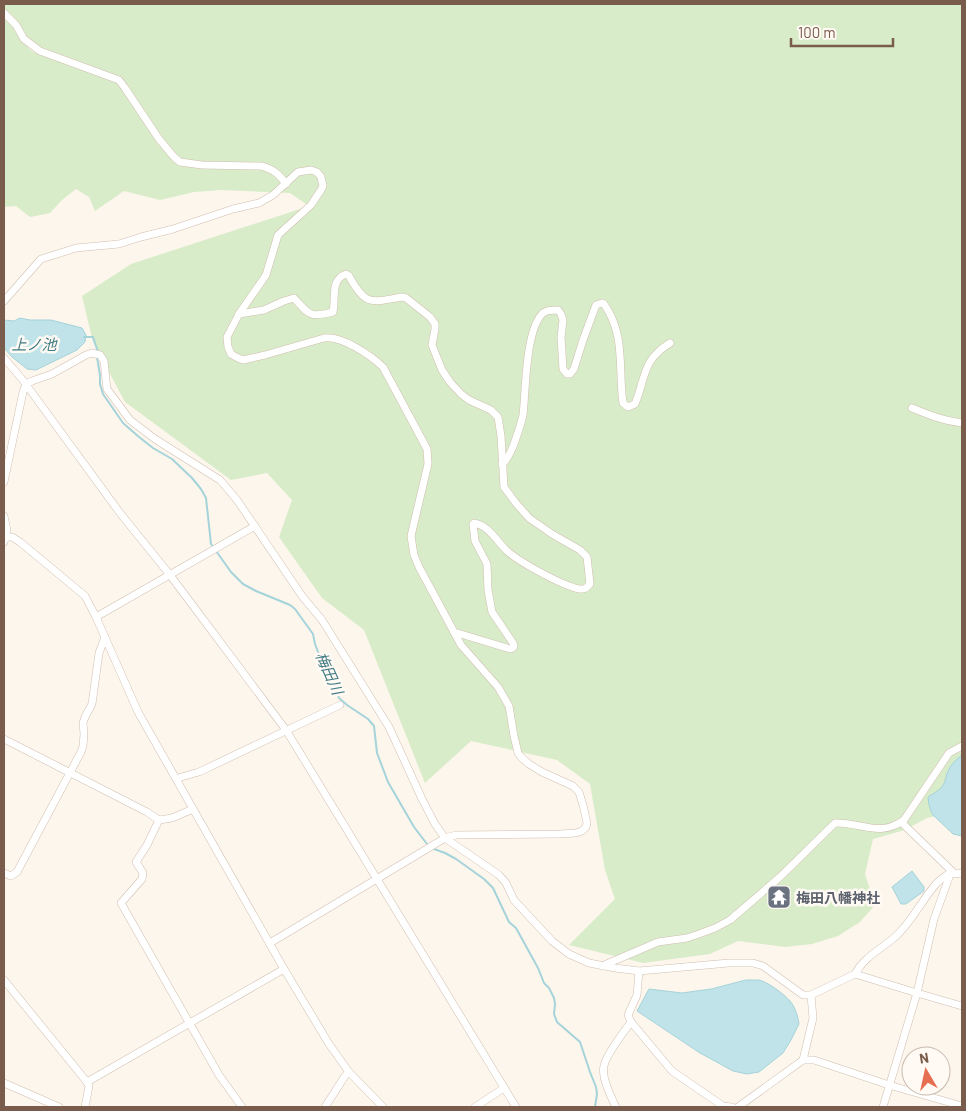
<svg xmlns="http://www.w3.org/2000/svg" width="966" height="1111" font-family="Barlow,'Noto Sans JP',sans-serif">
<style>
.green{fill:#d8ecc9}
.water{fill:#bfe3e8;stroke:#a5d3da}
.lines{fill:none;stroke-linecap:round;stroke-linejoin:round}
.stream{stroke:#a5d3da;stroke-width:2}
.street-casing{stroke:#d1beb0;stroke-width:8}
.secondary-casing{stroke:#d6c0b0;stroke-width:11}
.street{stroke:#fff;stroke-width:7}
.secondary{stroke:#fff;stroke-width:10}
.labels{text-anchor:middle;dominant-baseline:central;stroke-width:5;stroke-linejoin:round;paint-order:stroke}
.worship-label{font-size:14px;font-weight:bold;fill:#5b616d;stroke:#fffaf3;text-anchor:start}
.water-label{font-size:15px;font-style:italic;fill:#437c86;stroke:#fffaf3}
</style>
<rect width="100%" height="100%" fill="#fdf6ec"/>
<path class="green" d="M4 4H962V815L952 813 927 818 905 830 873 839 865 874 875 905 860 922 838 936 812 944 785 947 738 941 710 954 643 963 569 945 615 899 605 870 590 784 557 760 471 741 425 783 364 630 322 598 279 537 292 500 267 473 231 480 125 402 93 342 82 296 131 264 309 206 290 193 221 190 194 192 160 200 124 191 95 211 89 197 76 189 62 200 50 213 30 217 16 206 4 207V18C18 28 23 51 41 55L37 46 27 37 16 20 11 14 4 10Z"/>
<g class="water">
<path d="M20 318 30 320H51L82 328 86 335 85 342 77 350 36 370 27 369 12 357 4 348V320L14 321Z"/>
<path d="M962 755V836L953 834 932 814 929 805 928 797C932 794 937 792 941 788 944 785 945 781 946 777 948 768 955 760 962 755Z"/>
<path d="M912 871 924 887V891L906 904H901L892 887Z"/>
<path d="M746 980C750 980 755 980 759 980 768 982 784 994 790 1001 795 1007 798 1016 799 1024L791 1040 783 1053 759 1072 747 1074 733 1071 700 1053 637 1011 649 989 682 993 711 989Z"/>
</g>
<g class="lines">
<g class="stream">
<path d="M84 337H93L98 352"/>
<path d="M97 357 100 375V384L103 394 123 423 139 437 153 448 172 459 192 478 201 489 206 498 211 544 231 572 243 584 256 591 290 605 295 609 313 634 315 644 323 665 329 673 339 698 347 705 368 719 374 726 377 753 388 782 414 827 427 844 434 849 445 853 456 859 484 879 493 888 509 922 516 928 538 968 544 983 549 988 554 998 555 1004 554 1014 557 1022 580 1042 590 1072 596 1087 597 1094 595 1107"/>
</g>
<g class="street-casing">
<g id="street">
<path d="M4 13 16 25 24 39 40 51 119 80 125 88 159 139 174 157 180 162 202 165 261 166C273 169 279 174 286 184"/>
<path d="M4 301 41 259 76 248 119 244 141 237 173 229 233 209 259 203 273 195 298 172 311 170 317 172 321 177 323 186 321 190 311 205 278 235 266 275 239 314 227 337 228 347 231 354 236 357 243 360 265 355 324 338C343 336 370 355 383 367L427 449 428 464 411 536 414 555 419 567 461 645 498 687 509 706 514 736 518 753 522 758 529 764 542 772 573 786 579 792 583 805 587 823 586 827 582 831 576 833 560 834 456 835 445 838 270 943"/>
<path d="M239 314 264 310 284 301 294 298C309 315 310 318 333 312 336 297 330 280 346 274L349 276C366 307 371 302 402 297L406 298 430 317 435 324V329L432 345 442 370 450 382 461 394 469 400 491 410 498 417 501 436 504 487 515 502 529 518 552 534 580 550 587 557 590 584 586 588C585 589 580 589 579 589 561 585 519 562 506 550 497 541 488 525 474 523L473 524 475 541 487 564 488 590 492 612 513 643 514 646 513 648 510 649 454 632"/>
<path d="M4 358 22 379 120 513 170 575 286 730 516 1107"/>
<path d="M912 408C929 415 944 421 962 423"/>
<path d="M502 464C508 460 511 451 514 444 517 435 521 425 523 415 526 391 525 330 543 313 547 310 552 310 558 310L561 314 563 320 561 337 563 369 567 374H570L574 369 583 340 596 305 602 303 604 304C626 335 618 369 623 403L628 407 635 404C646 377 642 360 670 343"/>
<path d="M4 482 23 392 26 384 32 381 52 374 86 355 92 353 100 355 104 361 107 389 130 420 155 439 220 480 237 500 302 596 322 620 389 727 422 799 435 824 445 838 499 875 506 883 514 900 552 941 569 954 589 963 615 968 639 971 729 963H753L763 966 803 995H811L855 974C864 957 881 949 895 937 912 922 921 901 936 884 940 879 946 876 951 872"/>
<path d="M4 516 7 530 4 542"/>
<path d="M5 537H12L20 542 85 596 96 617 138 712 284 969 329 1044 349 1072 383 1107"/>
<path d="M96 617 255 526"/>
<path d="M4 739 147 812 159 820 172 818 193 809"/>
<path d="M177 780 181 777 199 772 340 705"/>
<path d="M159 820 147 845 136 862 143 873 142 879 121 903 219 1075 242 1107"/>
<path d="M901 822 955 874 962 873"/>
<path d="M4 873 11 876 17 872 81 752 83 746 84 734 83 723 85 717 92 704 99 653 105 637"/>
<path d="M602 966 658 942 687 938 699 934 715 928 730 920 780 877 835 823C861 822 879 838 904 820L949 753 962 746"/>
<path d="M639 971 637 995 628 1015 631 1022 672 1071 723 1106 732 1107"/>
<path d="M855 974 917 993 962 1006"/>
<path d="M4 980 87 1082 89 1086 85 1107"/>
<path d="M803 1060 813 1018 811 995"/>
<path d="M87 1082 284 969"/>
<path d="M4 1083 59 1107"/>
<path d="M325 1107 345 1076 349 1072"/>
<path d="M475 1107 504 1088"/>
<path d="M616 1107C611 1097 601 1077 604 1066 606 1054 624 1032 631 1022"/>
<path d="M738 1107 803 1060H814L889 1085 962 1106"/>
<path d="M883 1107 917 993 934 919 951 872"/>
</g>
</g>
<g class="secondary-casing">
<path id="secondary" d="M4 537H5"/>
</g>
<use href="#street" class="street"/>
<use href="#secondary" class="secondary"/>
</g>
<defs>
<g id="temple-square" transform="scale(1.25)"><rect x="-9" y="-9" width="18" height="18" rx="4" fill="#6b7280" stroke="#fffaf3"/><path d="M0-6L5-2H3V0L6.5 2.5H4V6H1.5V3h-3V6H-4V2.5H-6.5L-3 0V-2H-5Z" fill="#fff"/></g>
</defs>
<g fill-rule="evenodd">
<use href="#temple-square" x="779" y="897"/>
</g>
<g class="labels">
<g class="worship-label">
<text x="796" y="897">梅田八幡神社</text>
</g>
<g class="water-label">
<text x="34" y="344">上ノ池</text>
<text transform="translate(330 673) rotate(66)">梅田川</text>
</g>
</g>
<rect width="966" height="1111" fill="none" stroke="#7a5c4d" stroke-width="10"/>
<g transform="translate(926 1071) rotate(351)"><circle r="24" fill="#fffaf3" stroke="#cabbb1"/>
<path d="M0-4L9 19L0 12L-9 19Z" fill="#e76f51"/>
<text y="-8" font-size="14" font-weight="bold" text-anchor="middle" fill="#7a5c4d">N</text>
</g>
<path d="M791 38v8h102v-8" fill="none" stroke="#7a5c4d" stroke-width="2.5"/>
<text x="798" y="38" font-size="15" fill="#7a5c4d" stroke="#fffaf3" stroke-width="4" paint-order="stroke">100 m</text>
</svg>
